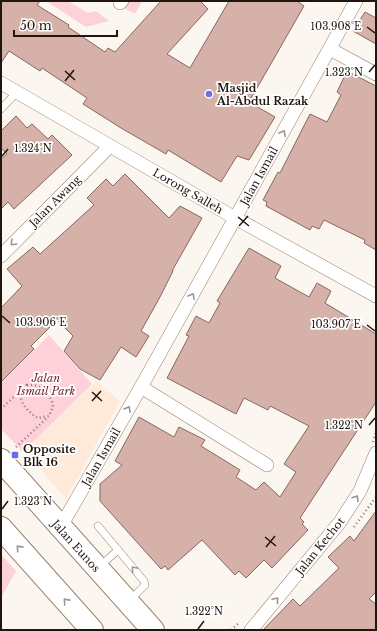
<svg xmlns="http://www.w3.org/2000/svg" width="377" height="631" font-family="'Libre Baskerville',serif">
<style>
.built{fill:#ffead9}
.green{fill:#fed1da}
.building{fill:#d5b1a9;stroke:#886760}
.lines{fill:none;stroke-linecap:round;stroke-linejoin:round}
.lane-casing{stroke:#9a816d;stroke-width:8}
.street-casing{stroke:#9a816d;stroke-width:14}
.highway-casing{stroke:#9a816d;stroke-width:24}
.path{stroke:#867e78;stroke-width:2.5;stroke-dasharray:1 3;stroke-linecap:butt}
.lane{stroke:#fff;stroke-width:7}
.street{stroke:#fff;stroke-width:13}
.highway{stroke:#fff;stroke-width:22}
.oneway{stroke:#9b9693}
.ticks{fill:none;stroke:#20160e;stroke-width:1.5}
.poi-dot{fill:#6e6de7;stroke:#fff;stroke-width:1.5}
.labels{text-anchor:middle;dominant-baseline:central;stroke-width:3.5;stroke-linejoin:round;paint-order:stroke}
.poi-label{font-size:11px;font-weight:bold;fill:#20160e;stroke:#fff;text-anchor:start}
.street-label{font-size:11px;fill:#20160e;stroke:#fff}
.park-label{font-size:11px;font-style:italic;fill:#73233d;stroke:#fff}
.ticks-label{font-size:10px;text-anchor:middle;fill:#20160e;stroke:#fff;stroke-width:3.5;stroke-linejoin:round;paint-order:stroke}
</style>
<rect width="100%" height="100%" fill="#fcf6f1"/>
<path class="built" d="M96 381 120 401 66 499 25 451Z"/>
<g class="green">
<path d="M46 1H68L88 13 96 11 109 21 86 27Z"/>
<path d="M125 1H142L135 14 122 7Z"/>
<path d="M49 335 92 384 23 452 1 429V383Z"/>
<path d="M1 554 16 571 1 598Z"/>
</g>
<g class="building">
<path d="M1 1H40L37 5 69 25 68 27 105 52 108 48 115 52 161 1H200L208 9 167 54 190 68 229 1H297L304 6 249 102 275 117 249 160 237 156 221 182 168 150 166 154 121 128 83 104 87 98 42 68 40 71 9 51 1 63Z"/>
<path d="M365 12 376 18V44L353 31Z"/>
<path d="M347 71 376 86V250L364 243 365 240 324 220 319 229 312 226 310 230 266 206 267 202 263 200 278 172 280 173 310 114 327 122 341 95 337 92Z"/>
<path d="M16 116 27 128 32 124 48 139 52 135 72 155 14 209 8 202 1 209V159L7 154 1 148V131Z"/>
<path d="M125 174 169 218 180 206 202 218 172 271H173L160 297 141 331 149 336 136 357 121 347 100 380 80 369 64 351 73 336 57 320 31 346 34 349 1 382V308L22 286 7 269 33 247 40 254 94 205 87 198 106 179 113 186Z"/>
<path d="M249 248 281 266 275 278 309 297 317 283 331 291 325 303 376 334V402L300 518 304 522 302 524 308 530 272 568 264 560 246 578 239 571 235 575 202 540 168 570 165 566 161 569 100 501V484L122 465 115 461 139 417 174 437 179 427 205 440 201 446 240 470 236 477 256 490 264 482 280 497 296 472 284 464 309 426 270 406 268 410 244 398 236 414 167 378 189 336 186 335 196 316 209 323 220 303 217 301Z"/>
<path d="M376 511V592L369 599 376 604V630H263L293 599 300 606 339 568 328 557 350 536 354 541Z"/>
</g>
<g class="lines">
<g class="lane-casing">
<g id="lane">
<path d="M1 109 16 93"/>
<path d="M98 526 144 581 145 585 129 601"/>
<path d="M99 567 118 550"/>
</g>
</g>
<g class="street-casing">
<g id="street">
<path d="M120 3 122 1"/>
<path d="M330 49 376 74"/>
<path d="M1 83 235 218 376 296"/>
<path d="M1 256 110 146"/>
<path d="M141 387 267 465"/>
<path d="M60 528 141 387 356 1"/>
<path d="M251 630 340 522 360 491 376 453"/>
</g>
</g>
<g class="highway-casing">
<g id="highway">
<path d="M1 460 153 630"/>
<path d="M1 528 92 630"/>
</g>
</g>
<g class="path">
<path d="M27 385C40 383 52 395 53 407L49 416 38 418C27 412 12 395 27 385Z"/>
<path d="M1 409 22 389"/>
<path d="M373 442 376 432"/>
<path d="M16 447 47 418"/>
<path d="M354 527 376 497"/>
<path d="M231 630 240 622"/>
</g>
<use href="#lane" class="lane"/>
<use href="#street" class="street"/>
<use href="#highway" class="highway"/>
</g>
<defs><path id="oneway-chevron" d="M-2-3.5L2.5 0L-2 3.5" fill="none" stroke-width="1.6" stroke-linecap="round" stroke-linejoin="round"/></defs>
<g class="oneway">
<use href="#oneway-chevron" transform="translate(283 133) rotate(-61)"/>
<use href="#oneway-chevron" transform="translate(13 243) rotate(135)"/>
<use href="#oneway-chevron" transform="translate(192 296) rotate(-61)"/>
<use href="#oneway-chevron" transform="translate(128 409) rotate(-60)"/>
<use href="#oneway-chevron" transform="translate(356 498) rotate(-58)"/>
<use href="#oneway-chevron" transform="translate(19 548) rotate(-132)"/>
<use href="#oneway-chevron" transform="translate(134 569) rotate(-130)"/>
<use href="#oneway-chevron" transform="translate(276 600) rotate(-50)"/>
<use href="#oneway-chevron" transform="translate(66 601) rotate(-132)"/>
</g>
<path class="ticks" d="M367 27 375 33M65 71 75 80M369 72 375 65M65 81 74 70M2 156 8 149M238 217 249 226M239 226 248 216M2 316 10 323M367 325 375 331M92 392 102 401M92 401 101 391M369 425 375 418M2 509 8 501M265 537 276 546M266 547 275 536M198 629 204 621"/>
<g class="poi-dot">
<circle cx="209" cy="94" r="4"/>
<rect x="11" y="451" width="8" height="8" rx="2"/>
</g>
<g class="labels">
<g class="poi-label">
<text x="217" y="88">Masjid<tspan x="217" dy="13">Al-Abdul Razak</tspan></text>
<text x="23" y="449">Opposite<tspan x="23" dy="13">Blk 16</tspan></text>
</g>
<g class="street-label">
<text transform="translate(259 176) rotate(-61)">Jalan Ismail</text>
<text transform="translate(188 191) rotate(30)">Lorong Salleh</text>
<text transform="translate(55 201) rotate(-45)">Jalan Awang</text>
<text transform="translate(101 457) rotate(-60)">Jalan Ismail</text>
<text transform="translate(76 546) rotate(48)">Jalan Eunos</text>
<text transform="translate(320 546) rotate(-51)">Jalan Kechot</text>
</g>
<g class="park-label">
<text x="46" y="378">Jalan<tspan x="46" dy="13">Ismail Park</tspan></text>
</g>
</g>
<g class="ticks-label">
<text x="336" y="30">103.908°E</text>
<text x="344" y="76">1.323°N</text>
<text x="33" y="152">1.324°N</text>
<text x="41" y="326">103.906°E</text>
<text x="336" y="328">103.907°E</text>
<text x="344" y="429">1.322°N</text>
<text x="33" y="505">1.323°N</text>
<text x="204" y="615">1.322°N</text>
</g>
<rect width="377" height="631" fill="none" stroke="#20160e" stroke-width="4"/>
<path d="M14 30v6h103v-6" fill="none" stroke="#20160e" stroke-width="2"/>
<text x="20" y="30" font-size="12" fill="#20160e" stroke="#ffffff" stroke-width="3" paint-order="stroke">50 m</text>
</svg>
